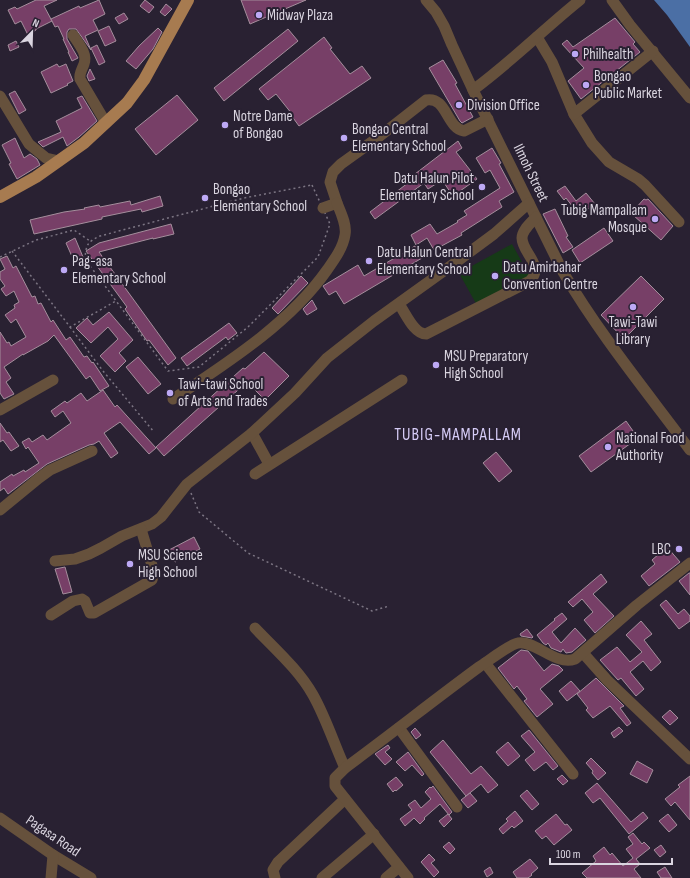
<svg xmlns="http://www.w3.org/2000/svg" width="690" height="878" font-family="'Sofia Sans Condensed',sans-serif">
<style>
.green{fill:#163a17}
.water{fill:#4b6fa5}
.building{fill:#773f67;stroke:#a48e9c}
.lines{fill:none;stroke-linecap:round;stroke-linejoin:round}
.path{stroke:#7c7583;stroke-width:1.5;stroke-dasharray:2 3;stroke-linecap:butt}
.minor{stroke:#66513c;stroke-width:11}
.major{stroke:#a77b50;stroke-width:12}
.poi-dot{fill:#bda9f5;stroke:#292132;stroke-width:1.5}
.labels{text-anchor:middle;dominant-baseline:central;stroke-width:4;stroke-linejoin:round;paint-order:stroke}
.poi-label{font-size:15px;fill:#dad5e0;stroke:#292132;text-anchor:start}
.street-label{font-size:15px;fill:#dad5e0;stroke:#292132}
.quarter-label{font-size:17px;letter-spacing:1px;fill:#d6ccf7;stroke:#292132}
</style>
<rect width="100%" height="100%" fill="#292132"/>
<path class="green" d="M512 244 532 280 479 309 459 273Z"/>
<path class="water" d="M654 0H690V47L667 15Z"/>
<g class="building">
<path d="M36 0H57L44 6 52 21 36 29V30L28 35 21 21 15 24 8 10 15 7 17 9Z"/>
<path d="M99 0 105 14 93 20 98 30 85 36 91 50 76 29H69L67 32V39L78 58 72 61 68 52H69L63 39H64L58 26 55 27 51 19 79 6 80 8Z"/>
<path d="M145 0 154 7 149 13 140 6Z"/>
<path d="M241 0H306L250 24Z"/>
<path d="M166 4 172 9 165 16 160 12Z"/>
<path d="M124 13 128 19 119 24 115 18Z"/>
<path d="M615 18 635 42 633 44 640 52 581 99 568 81 584 68 562 44 567 40 573 47Z"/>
<path d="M109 26 116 41 105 46 98 31Z"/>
<path d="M158 28 162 32 153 49 136 69 126 61 139 46Z"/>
<path d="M288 29 298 41 224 101 214 88Z"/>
<path d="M324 37 332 48 330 49 350 74 362 66 371 78 299 126 291 115 292 114 276 94 268 100 259 89Z"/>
<path d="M16 41 19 47 10 51 8 45Z"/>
<path d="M97 45 105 62 99 65 91 48Z"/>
<path d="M443 60 457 83 455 84 473 117 462 123 460 121 429 68Z"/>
<path d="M57 64 59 67 66 64 73 81 67 84 68 85 51 93 41 72Z"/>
<path d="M90 69 95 79 89 81 87 76Z"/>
<path d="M15 91 26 110 19 114 9 94Z"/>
<path d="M177 95 198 120 156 155 135 129Z"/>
<path d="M82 96 97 121 79 137 67 146 63 137 43 147 38 142 61 132 56 121 82 108 77 98Z"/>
<path d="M15 138 24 158 30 154 37 159 40 165 17 179 9 164 11 163 2 145Z"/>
<path d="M458 141 462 148 456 152 477 179 453 196 442 180 428 189 424 183 375 219 370 212 417 176 415 174Z"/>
<path d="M492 148 501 163 499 164 514 192 499 201 502 207 461 233 462 235 434 250 427 238 416 245 411 235 430 224 437 234 458 222 457 221 467 215 464 211 500 188 490 170 485 173 476 158Z"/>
<path d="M565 186 576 201 586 193 595 204 579 215 566 198 564 200 557 191Z"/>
<path d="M160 196 163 206 142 212 141 209 102 217V219L34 234 30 220 64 212 85 209 84 208 99 205 100 207 130 201 131 205Z"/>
<path d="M644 199 646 200 648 199 673 226 661 240 633 215 636 212 634 210Z"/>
<path d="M555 209 568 236 566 237 573 247 563 253 543 214Z"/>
<path d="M171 224 174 234 153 239V238L99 252 176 358 168 365 149 340 147 341 125 309 127 307 86 251 99 243Z"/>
<path d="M604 228 613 241 580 263 572 250Z"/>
<path d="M75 238 83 257 74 261 66 243Z"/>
<path d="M415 246 422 258 344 304 336 291 329 295 323 286 358 265 364 276Z"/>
<path d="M7 256 13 268 16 266 32 297 35 296 38 304 41 303 51 322 53 320 66 340 70 337 84 357 87 356 92 363 93 362 109 386 100 391 90 376 86 379 54 335 48 341 23 355V354L4 367 11 378 6 382 14 394 4 399 0 393V332L7 343 9 342 11 346 26 337 16 319 11 323 5 315 15 308 14 305 19 302 14 291 6 296 1 289 5 286 0 279V272L5 269 0 259Z"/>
<path d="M301 276 308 283 278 314 272 308Z"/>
<path d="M641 276 664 299 624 339 601 315Z"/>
<path d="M312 300 317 309 307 315 303 309Z"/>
<path d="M109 312 133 340 119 353 126 361 115 372 100 356 118 339 108 327 91 343 76 328 87 318 93 325Z"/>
<path d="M229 323 237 333 228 340 226 337 187 366 181 358Z"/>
<path d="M264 352 289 376 265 400 247 382 164 456 156 447 213 395 243 368 245 369Z"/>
<path d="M138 357 161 384 148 394 126 367Z"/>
<path d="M103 390 115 407 117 405 156 448 149 454 120 422 104 433 118 453 111 458 99 441 94 444 89 445 47 464 8 494 4 488 0 491V482L12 474 13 476 24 470 25 472 39 463 28 447 26 449 22 442 29 438 32 442 43 435 47 440 71 423 63 411 55 417 51 411 65 401 67 403 81 393 87 401Z"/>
<path d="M626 421 638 438 591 472 579 456Z"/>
<path d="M0 423 7 433 9 432 19 446 11 451 3 440 0 442Z"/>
<path d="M496 452 512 471 499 482 483 463Z"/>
<path d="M194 537 200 549 175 562 169 550Z"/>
<path d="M667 547 680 562 649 586 641 576 655 564 652 560Z"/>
<path d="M65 567 72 592 63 594 55 569Z"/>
<path d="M689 573H690V595L679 581Z"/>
<path d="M601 574 607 582 593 594 614 616 595 633 584 620 593 612 582 599 573 607 568 602Z"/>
<path d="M666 600 678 614 684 609 690 616V621L679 629 660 605Z"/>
<path d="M562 613 567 619 552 632 561 643 575 628 586 640 572 652 566 653 563 649 561 652 551 648 548 643 546 645 543 643 537 635 555 620 554 619Z"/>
<path d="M641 621 652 634 644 640 661 662 651 671 643 661 630 672 644 689 636 696 621 678 618 680 600 660 617 647 630 662 642 652 626 635Z"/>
<path d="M527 629 533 637 532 638 521 636 520 634Z"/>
<path d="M521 650 528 651 544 671 552 664 559 666 563 670 540 689 553 704 537 717 524 701 527 699 517 686 514 689 498 668Z"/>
<path d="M596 678 624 706 620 708 631 723 627 726 610 706 593 718 586 710 588 708 577 694Z"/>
<path d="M571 681 580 691 567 701 559 691Z"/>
<path d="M670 710 678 718 670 725 662 717Z"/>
<path d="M619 727 623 731 614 738 611 733Z"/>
<path d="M415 728 421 735 416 739 411 732Z"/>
<path d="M529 730 558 766 553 770 546 762 534 771 525 760 535 752 521 736Z"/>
<path d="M443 740 471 774 481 766 498 785 488 793 481 784 466 796 430 752Z"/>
<path d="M508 742 520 756 508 766 496 752Z"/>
<path d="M388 745 390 748 385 752 392 759 385 765 375 754Z"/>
<path d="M408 752 424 774 422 776 412 765 405 771 396 762Z"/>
<path d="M591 758 606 773 598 780 592 773 593 771 586 763Z"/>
<path d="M637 761 653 770 647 783 630 774Z"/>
<path d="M562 775 568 781 563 785 557 779Z"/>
<path d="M690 776V820L675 802 671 806 665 799 680 787 678 785Z"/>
<path d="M396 777 403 785 396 791 395 790 393 792 387 784Z"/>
<path d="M597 783 631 822 643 812 648 818 629 834 600 798 593 803 585 793Z"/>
<path d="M433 786 452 812 449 815 440 804 424 818 425 819 420 824 414 818 405 826 400 819 412 810 408 805 415 800 421 808 431 799 425 792 430 787 431 788Z"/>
<path d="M527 790 539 804 532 810 520 796Z"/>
<path d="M470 793 477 801 468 808 461 800Z"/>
<path d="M515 811 523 821 514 828 512 826 503 834 499 829 508 821 506 819Z"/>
<path d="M448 814 452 819 444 827 439 821Z"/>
<path d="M556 814 565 825 567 824 572 830 554 845 546 836 542 839 535 831Z"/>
<path d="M668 814 677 825 669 832 659 821Z"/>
<path d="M633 833 642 844 644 842 650 848 636 859 640 864 634 869 641 878H587L582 873 596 861 593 856 604 847 610 855 612 853 623 866 633 858 626 849 633 844 628 837Z"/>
<path d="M449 842 455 849 450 854 443 847Z"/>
<path d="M661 845 666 852 660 857 654 850Z"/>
<path d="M429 854 435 860 431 863 439 872 434 877 421 862Z"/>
<path d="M530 859 538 868 531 874 532 875 528 878H517L513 872Z"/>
<path d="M490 867 493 873 487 877 484 871Z"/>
<path d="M665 867 672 878H661L657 872Z"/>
</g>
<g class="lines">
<g class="path">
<path d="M312 185 330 224 318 257 248 327 199 367 168 371 85 259C86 245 87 242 100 236L244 198Z"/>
<path d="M12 251 70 327 116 301"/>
<path d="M0 257 36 240 74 230 90 241"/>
<path d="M70 327 103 371 154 432"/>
<path d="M191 493 199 512 248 553 372 611 389 606"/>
</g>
<g class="minor">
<path d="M426 0 436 12 444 26 452 45 473 90 563 272C600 335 647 392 690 450"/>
<path d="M612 0 630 25 690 98"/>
<path d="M73 35C78 43 88 54 84 64 82 70 79 73 80 79L106 123"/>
<path d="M537 37 552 62 574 114 592 143 609 162 638 179 645 185 679 222"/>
<path d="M473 90C511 62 544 29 580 0"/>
<path d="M0 96 29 144 46 158 59 161"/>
<path d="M574 114 653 51"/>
<path d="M323 208 337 203 330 182 333 172 341 164 380 136 426 100C447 96 446 128 464 131L488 119"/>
<path d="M399 304C406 314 414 334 426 334L530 281C545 265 522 253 522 238 522 230 531 223 536 217"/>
<path d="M173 399C227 363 290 323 327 270 334 260 343 248 345 235 347 225 341 213 337 203"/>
<path d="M0 410 53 380"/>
<path d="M252 433 269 464"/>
<path d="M255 474 402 380"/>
<path d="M0 510 39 478 50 470 92 451"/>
<path d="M55 561 75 559 89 554 101 548 122 536 152 524 161 517 187 484 252 433 295 393 327 358 374 321 459 260 494 234 529 203"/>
<path d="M51 615 73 601 82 599 85 601 90 613H94L152 580 154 572 141 529"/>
<path d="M255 628C275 649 299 670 313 695 326 718 334 744 345 768"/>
<path d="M583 653 607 680 690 759"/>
<path d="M485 663 573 774"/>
<path d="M399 728 457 807"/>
<path d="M0 818 53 855 91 878"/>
<path d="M51 878 53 855"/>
<path d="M275 878 273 870 278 862 345 799"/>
<path d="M322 878 374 834"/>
<path d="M386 878 399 867"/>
<path d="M408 878 335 786V778L345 768C390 735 434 700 479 667 487 662 510 644 518 643 535 640 555 666 575 659L637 605 690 563"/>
</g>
<path class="major" d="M0 197 36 177 84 143 127 103 144 80 188 0"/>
</g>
<g class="poi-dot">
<circle cx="259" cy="15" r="4"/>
<circle cx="575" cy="54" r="4"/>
<circle cx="586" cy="85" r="4"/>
<circle cx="459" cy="105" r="4"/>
<circle cx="225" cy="125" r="4"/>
<circle cx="344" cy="138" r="4"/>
<circle cx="482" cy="187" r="4"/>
<circle cx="205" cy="198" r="4"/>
<circle cx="655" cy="219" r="4"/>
<circle cx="369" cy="261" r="4"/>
<circle cx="64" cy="270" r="4"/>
<circle cx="495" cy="276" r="4"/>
<circle cx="633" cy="307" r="4"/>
<circle cx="436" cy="365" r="4"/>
<circle cx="170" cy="393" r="4"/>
<circle cx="608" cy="447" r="4"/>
<circle cx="679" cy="549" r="4"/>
<circle cx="130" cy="564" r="4"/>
</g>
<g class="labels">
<g class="poi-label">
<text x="267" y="15">Midway Plaza</text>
<text x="583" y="54">Philhealth</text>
<text x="594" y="76">Bongao<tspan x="594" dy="17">Public Market</tspan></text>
<text x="467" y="105">Division Office</text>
<text x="233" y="116">Notre Dame<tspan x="233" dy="17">of Bongao</tspan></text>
<text x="352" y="129">Bongao Central<tspan x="352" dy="17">Elementary School</tspan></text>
<text x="474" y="178" text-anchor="end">Datu Halun Pilot<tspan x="474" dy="17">Elementary School</tspan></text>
<text x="213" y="189">Bongao<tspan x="213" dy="17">Elementary School</tspan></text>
<text x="647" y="210" text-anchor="end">Tubig Mampallam<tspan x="647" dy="17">Mosque</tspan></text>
<text x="377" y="252">Datu Halun Central<tspan x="377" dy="17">Elementary School</tspan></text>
<text x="72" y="261">Pag-asa<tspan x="72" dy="17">Elementary School</tspan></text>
<text x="503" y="267">Datu Amirbahar<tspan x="503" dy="17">Convention Centre</tspan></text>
<text x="633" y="322" text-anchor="middle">Tawi-Tawi<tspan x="633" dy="17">Library</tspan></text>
<text x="444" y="356">MSU Preparatory<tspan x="444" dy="17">High School</tspan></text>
<text x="178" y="384">Tawi-tawi School<tspan x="178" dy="17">of Arts and Trades</tspan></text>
<text x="616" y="438">National Food<tspan x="616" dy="17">Authority</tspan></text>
<text x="671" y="549" text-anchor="end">LBC</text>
<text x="138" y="555">MSU Science<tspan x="138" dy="17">High School</tspan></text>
</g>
<g class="street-label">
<text transform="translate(531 173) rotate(64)">Ilmoh Street</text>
<text transform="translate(53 836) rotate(34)">Pagasa Road</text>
</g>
<g class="quarter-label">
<text x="458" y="435">TUBIG-MAMPALLAM</text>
</g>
</g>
<g transform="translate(32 32) rotate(23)" stroke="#292132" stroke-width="3" paint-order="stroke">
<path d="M0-3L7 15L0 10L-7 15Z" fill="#dad5e0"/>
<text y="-6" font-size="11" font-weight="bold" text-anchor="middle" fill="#dad5e0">N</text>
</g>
<path d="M550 858v6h122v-6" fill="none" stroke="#dad5e0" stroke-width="2"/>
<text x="556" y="858" font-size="12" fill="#dad5e0" stroke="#292132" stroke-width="3" paint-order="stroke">100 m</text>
</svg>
